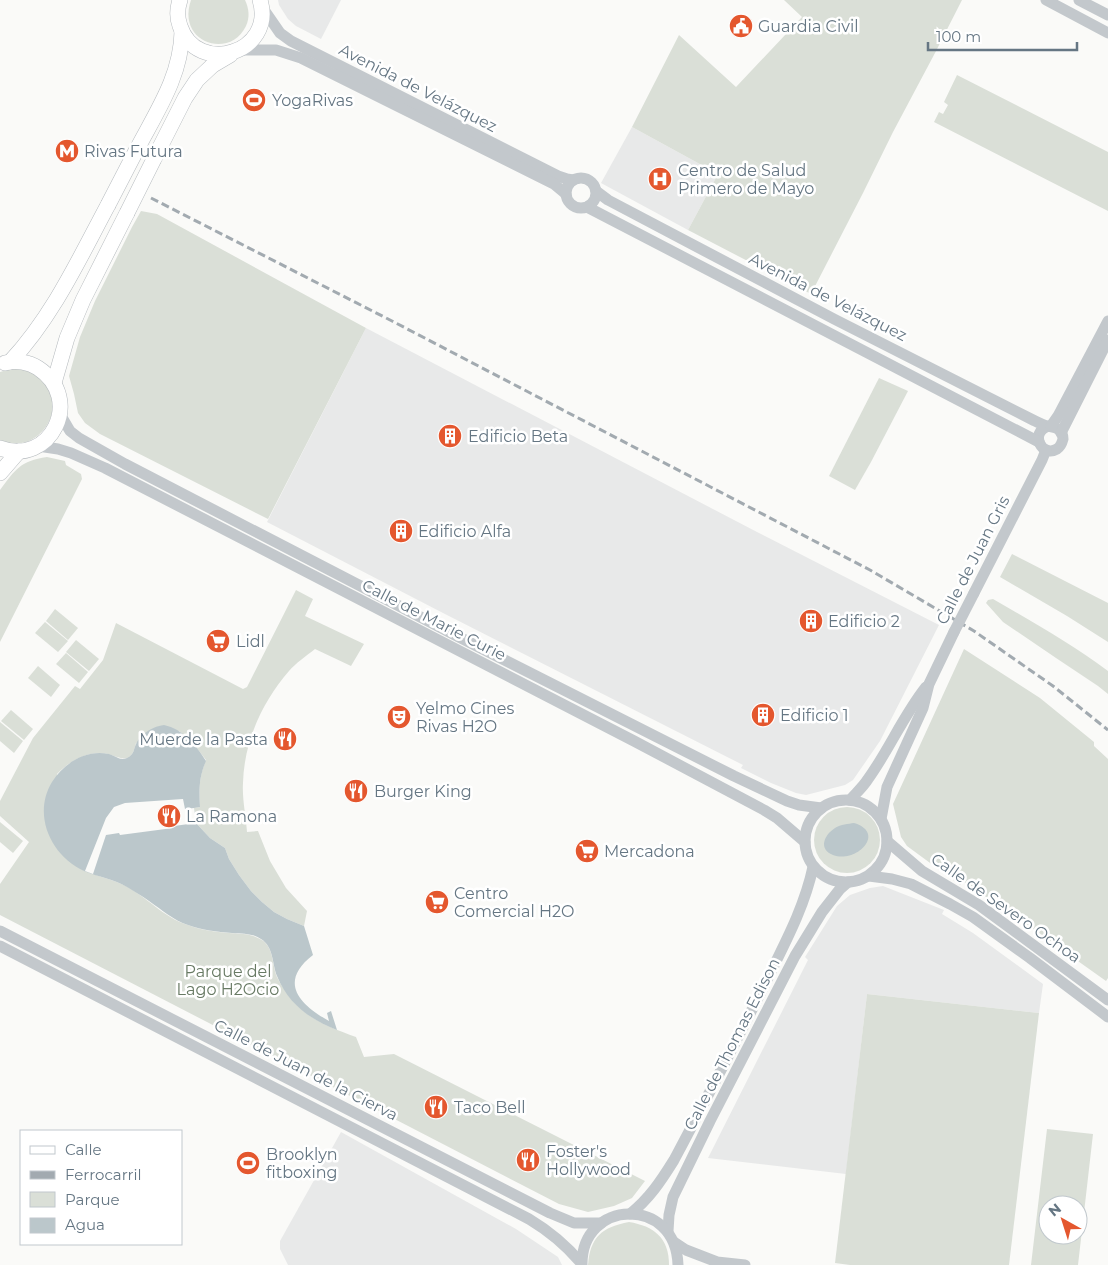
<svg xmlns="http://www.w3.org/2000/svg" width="1108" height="1265" font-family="Montserrat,sans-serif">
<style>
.built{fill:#e8e9e9}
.green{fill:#dadfd7;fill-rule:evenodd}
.water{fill:#bbc7cb}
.pier{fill:#fafaf8}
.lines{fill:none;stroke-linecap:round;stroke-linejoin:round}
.major-casing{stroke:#b5babe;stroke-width:16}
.minor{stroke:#c3c8cc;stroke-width:11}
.major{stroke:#fff;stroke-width:15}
.rail{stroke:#a2aab0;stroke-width:3;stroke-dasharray:8 4;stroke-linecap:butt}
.major-bridge-casing{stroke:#b5babe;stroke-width:16;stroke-linecap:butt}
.minor-bridge{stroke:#c3c8cc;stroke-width:11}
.major-bridge{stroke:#fff;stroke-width:15}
.labels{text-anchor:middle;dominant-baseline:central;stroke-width:5;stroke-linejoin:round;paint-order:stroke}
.poi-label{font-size:16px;fill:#657683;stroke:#fff;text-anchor:start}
.street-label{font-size:16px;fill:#657683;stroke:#fff}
.park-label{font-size:16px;fill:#687a64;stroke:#fff}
</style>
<rect width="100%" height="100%" fill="#fafaf8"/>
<g class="built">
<path d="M278 0H341L321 39 296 26 288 19 279 5Z"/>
<path d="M632 127 718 174 688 230 601 183Z"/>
<path d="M366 328 757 532 939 625 880 741 853 780 845 785 806 795 796 793 771 783 741 768 743 765 443 613 267 522Z"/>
<path d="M883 886 944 910 942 914 973 933 1043 984 1039 1013 867 994 846 1174 708 1158 808 960 805 957 837 906 850 895 870 888Z"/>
<path d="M341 1132 516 1229 558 1257 562 1265H288L280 1249V1241Z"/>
</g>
<g class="green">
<path d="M191 0H245C249 9 250 17 246 26 230 60 176 43 191 0Z"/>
<path d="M784 0H962L935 53 893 132 863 193 811 294 688 230 718 174 632 127 679 35 736 87 802 17Z"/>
<path d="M957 75 1108 152V211L934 122 939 112 943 114 948 105 944 102Z"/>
<path d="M141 211 157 214 366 328 268 519 100 434 85 423 78 413 74 394 69 376 80 337 95 301 132 227Z"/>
<path d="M10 369C13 369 18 368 21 369 28 370 34 373 39 377 73 404 39 458 0 440V372Z"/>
<path d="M879 378 908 391 871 462 855 490 829 476Z"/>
<path d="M47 457 65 461 66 465 81 474 82 479 0 642V490C16 469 20 461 47 457Z"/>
<path d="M1012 554 1108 603V642L1067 616 1000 577Z"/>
<path d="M296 590 313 599 305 616 364 644 351 666 315 649C306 656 296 663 289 671 262 702 244 742 243 783 242 799 246 816 247 832L258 831 270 861 286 888 307 911 304 926 287 919 274 912 262 902 251 891 239 875 229 859 225 848 210 838 196 823 194 808 200 807C199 789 199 777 206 760 198 749 190 740 179 731L136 743C130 771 116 752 99 753 82 754 69 762 57 774L66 858C72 862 78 868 85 871 97 876 111 879 124 885 146 896 164 918 188 925 201 930 215 932 229 933 241 934 251 933 262 940 274 948 272 965 277 977 280 984 285 990 289 996 308 1020 329 1027 356 1037L364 1057 394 1054 645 1181 632 1198 614 1206 588 1212 559 1204 0 915V884L29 842 0 816V801L33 738 75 686 80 689 103 660 116 623 243 689 247 687Z"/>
<path d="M993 599C1033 622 1072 644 1108 671V694L1098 686 1056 658 1003 622 986 603 988 600Z"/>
<path d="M55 609 78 628 68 640 46 621Z"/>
<path d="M45 622 68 641 58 652 35 633Z"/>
<path d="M76 640 99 659 89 671 66 652Z"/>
<path d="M964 649 1040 698 1094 742V746L1108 759V978L1106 981 1068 954 1071 949 1063 944 1060 948 1054 943 964 882 960 885 907 846 901 837 893 804Z"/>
<path d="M66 653 88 672 79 683 56 664Z"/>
<path d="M38 666 60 685 51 697 28 678Z"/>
<path d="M11 710 33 729 24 740 1 721Z"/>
<path d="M0 722 23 741 14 753 0 741Z"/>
<circle cx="847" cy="840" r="33"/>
<path d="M0 822 23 841 13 853 0 842Z"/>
<path d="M867 994 1039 1013 1009 1265H850L835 1263Z"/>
<path d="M1047 1129 1093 1134 1078 1265H1031ZM1048 1205H1078V1235H1048Z"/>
<path d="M629 1222C654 1226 669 1238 669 1265H588C590 1237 602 1227 629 1222Z"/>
</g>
<g class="water">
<path d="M164 725C183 729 196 745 206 761 199 777 199 789 200 807L194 808 196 823 210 838 225 848 229 859 239 875 251 891 262 902 274 912 287 919 304 926 313 955C278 982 299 1004 329 1021L327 1013 331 1011 337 1030C311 1020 288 1004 277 976 272 964 274 947 261 939 252 933 243 934 232 933 217 932 202 930 188 925 173 920 162 910 149 901 142 896 134 891 127 887 114 879 98 877 84 871 51 856 32 815 52 782 64 763 86 749 109 754 116 756 120 761 127 758 135 754 133 749 137 742 142 733 154 726 164 725Z"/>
<path d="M854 823C887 833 856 864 833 855 818 849 824 835 835 828 841 824 848 824 854 823Z"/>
</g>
<path class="pier" d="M183 799 185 809 194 808 196 823 174 826 173 828 120 835 119 833 106 835 93 874 85 871 106 818 114 807 125 803Z"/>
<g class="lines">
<g class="major-casing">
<g id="major">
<path d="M180 0C177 9 177 18 180 26 197 77 276 53 260 0"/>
<path d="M137 149C157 111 181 76 182 32"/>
<path d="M154 159 185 98 197 80 213 65 230 55"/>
<path d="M10 362C53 316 79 259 108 205"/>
<path d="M54 383 67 338 83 300 127 213"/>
<path d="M0 448C50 467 85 399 38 368 29 362 16 360 5 363"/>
<path d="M0 473 19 451"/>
</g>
</g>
<g class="minor">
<path d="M1046 0 1108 33"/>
<path d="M1079 0 1108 15"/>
<path d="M262 7 280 33 291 41 558 176 567 179 573 180"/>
<path d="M240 50H276L301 58 554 184 566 194"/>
<circle cx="581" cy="193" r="15"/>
<path d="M596 191 608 200 834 319 1033 420C1037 422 1042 425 1047 426 1055 427 1063 429 1063 439 1062 443 1060 447 1057 449 1042 458 1029 433 1048 426"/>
<path d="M587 207 1039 442"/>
<path d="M60 414 70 431 79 438 125 464 459 637 734 776 787 801 799 805 821 808"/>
<path d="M1051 426 1058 416 1108 321"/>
<path d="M1061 433 1108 340"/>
<path d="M38 446 58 449 71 453 105 468 634 741 764 810 777 818 805 842"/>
<path d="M974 593 1042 460 1046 450"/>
<circle cx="846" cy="841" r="41"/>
<path d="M850 800C856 793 863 787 868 779 889 750 903 716 926 687"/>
<path d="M881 819 887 787 923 708 929 684 954 632"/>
<path d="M887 841 922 871 979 905 1108 1000"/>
<path d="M869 876 892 879 911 884 950 904 973 917 1030 958 1108 1017"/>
<path d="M0 931 550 1213 574 1223H601"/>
<path d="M0 946 529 1219C549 1231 566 1245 581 1263"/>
<path d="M630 1214C649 1199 661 1181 674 1160 704 1104 733 1047 762 990 781 950 804 910 813 867"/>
<path d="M668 1231 669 1215 673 1197 710 1121 795 956 822 912 840 889 848 882"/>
<path d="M674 1242 686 1250 717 1262 745 1265"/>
<path d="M582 1265C581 1199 676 1195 678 1265"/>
</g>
<use href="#major" class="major"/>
<path class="rail" d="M151 198 392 321 870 570 974 631 1053 686 1108 730"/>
<g class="major-bridge-casing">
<g id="major-bridge">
<path d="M108 205 137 149"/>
<path d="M127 213 154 159"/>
</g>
</g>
<path class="minor-bridge" d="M954 632 974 593"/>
<use href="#major-bridge" class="major-bridge"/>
</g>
<defs>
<g id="civic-disc" transform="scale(1.25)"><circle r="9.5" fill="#e4572e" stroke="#fff"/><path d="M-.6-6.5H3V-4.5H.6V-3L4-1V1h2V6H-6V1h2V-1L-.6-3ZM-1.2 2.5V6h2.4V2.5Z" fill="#fff"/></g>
<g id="stadium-disc" transform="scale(1.25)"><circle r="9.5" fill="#e4572e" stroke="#fff"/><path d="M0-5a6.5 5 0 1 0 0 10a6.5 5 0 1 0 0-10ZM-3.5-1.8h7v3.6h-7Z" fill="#fff"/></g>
<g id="metro-disc" transform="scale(1.25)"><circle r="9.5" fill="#e4572e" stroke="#fff"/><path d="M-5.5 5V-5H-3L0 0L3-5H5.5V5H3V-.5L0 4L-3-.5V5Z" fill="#fff"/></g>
<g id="hospital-disc" transform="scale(1.25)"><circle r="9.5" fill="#e4572e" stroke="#fff"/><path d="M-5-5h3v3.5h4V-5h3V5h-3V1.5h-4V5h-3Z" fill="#fff"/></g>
<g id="building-disc" transform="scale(1.25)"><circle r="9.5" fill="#e4572e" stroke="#fff"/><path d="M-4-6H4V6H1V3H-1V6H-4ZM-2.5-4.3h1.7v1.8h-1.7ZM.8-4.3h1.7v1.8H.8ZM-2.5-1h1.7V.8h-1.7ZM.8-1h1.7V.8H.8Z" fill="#fff"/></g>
<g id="supermarket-disc" transform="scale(1.25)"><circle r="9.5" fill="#e4572e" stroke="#fff"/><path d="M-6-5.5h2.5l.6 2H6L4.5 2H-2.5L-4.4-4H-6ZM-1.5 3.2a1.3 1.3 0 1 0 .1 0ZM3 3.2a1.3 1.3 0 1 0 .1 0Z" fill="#fff"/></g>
<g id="theatre-disc" transform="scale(1.25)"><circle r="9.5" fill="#e4572e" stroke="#fff"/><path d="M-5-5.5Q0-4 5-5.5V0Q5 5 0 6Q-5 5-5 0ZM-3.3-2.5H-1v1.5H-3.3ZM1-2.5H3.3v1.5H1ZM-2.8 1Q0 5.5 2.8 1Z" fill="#fff"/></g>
<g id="restaurant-disc" transform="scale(1.25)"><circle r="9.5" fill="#e4572e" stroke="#fff"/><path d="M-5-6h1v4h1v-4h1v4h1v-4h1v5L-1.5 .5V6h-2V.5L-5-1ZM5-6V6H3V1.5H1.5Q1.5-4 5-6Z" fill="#fff"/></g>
</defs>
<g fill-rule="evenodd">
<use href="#civic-disc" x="741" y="26"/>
<use href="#stadium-disc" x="254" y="100"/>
<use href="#metro-disc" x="67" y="151"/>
<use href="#hospital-disc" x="660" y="179"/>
<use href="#building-disc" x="450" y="436"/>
<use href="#building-disc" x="401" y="531"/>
<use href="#building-disc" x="811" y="621"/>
<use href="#supermarket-disc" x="218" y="641"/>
<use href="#building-disc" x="763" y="715"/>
<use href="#theatre-disc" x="399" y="717"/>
<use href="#restaurant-disc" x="285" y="739"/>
<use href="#restaurant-disc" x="356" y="791"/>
<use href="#restaurant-disc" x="169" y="816"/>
<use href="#supermarket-disc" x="587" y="851"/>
<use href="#supermarket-disc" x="437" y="902"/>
<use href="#restaurant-disc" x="436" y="1107"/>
<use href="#restaurant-disc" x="528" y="1160"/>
<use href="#stadium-disc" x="248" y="1163"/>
</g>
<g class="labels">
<g class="poi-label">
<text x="758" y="26">Guardia Civil</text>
<text x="272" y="100">YogaRivas</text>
<text x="84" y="151">Rivas Futura</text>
<text x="678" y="170">Centro de Salud<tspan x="678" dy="18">Primero de Mayo</tspan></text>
<text x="468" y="436">Edificio Beta</text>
<text x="418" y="531">Edificio Alfa</text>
<text x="828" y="621">Edificio 2</text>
<text x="236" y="641">Lidl</text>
<text x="416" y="708">Yelmo Cines<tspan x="416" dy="18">Rivas H2O</tspan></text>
<text x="780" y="715">Edificio 1</text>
<text x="268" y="739" text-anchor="end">Muerde la Pasta</text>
<text x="374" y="791">Burger King</text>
<text x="186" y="816">La Ramona</text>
<text x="604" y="851">Mercadona</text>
<text x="454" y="893">Centro<tspan x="454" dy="18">Comercial H2O</tspan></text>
<text x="454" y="1107">Taco Bell</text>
<text x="546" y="1151">Foster's<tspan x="546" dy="18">Hollywood</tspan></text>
<text x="266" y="1154">Brooklyn<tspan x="266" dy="18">fitboxing</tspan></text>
</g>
<g class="street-label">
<text transform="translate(418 88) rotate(27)">Avenida de Velázquez</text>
<text transform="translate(828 297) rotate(27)">Avenida de Velázquez</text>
<text transform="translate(973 560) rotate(-63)">Calle de Juan Gris</text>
<text transform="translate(434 620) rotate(27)">Calle de Marie Curie</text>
<text transform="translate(1006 908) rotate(35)">Calle de Severo Ochoa</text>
<text transform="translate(732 1044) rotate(-63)">Calle de Thomas Edison</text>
<text transform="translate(306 1070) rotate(27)">Calle de Juan de la Cierva</text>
</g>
<g class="park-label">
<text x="228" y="971">Parque del<tspan x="228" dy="18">Lago H2Ocio</tspan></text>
</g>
</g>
<rect x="20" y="1130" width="162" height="115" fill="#ffffff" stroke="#c1c8cd"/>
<rect x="30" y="1146" width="25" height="8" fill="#ffffff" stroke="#c1c8cd"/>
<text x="65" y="1155" font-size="15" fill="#657683">Calle</text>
<rect x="30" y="1171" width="25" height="8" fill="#a2aab0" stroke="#c1c8cd"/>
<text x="65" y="1180" font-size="15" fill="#657683">Ferrocarril</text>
<rect x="30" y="1192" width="25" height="15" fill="#dadfd7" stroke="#c1c8cd"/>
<text x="65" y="1205" font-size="15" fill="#657683">Parque</text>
<rect x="30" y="1218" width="25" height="15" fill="#bbc7cb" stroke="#c1c8cd"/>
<text x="65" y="1230" font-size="15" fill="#657683">Agua</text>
<g transform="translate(1063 1220) rotate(321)"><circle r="24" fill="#ffffff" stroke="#c1c8cd"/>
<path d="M0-4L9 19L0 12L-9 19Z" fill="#e4572e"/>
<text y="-8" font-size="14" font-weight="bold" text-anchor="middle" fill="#657683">N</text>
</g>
<path d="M928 42v8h149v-8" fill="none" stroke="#657683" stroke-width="2.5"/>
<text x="936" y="42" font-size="15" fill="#657683" stroke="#ffffff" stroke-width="4" paint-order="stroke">100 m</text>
</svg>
